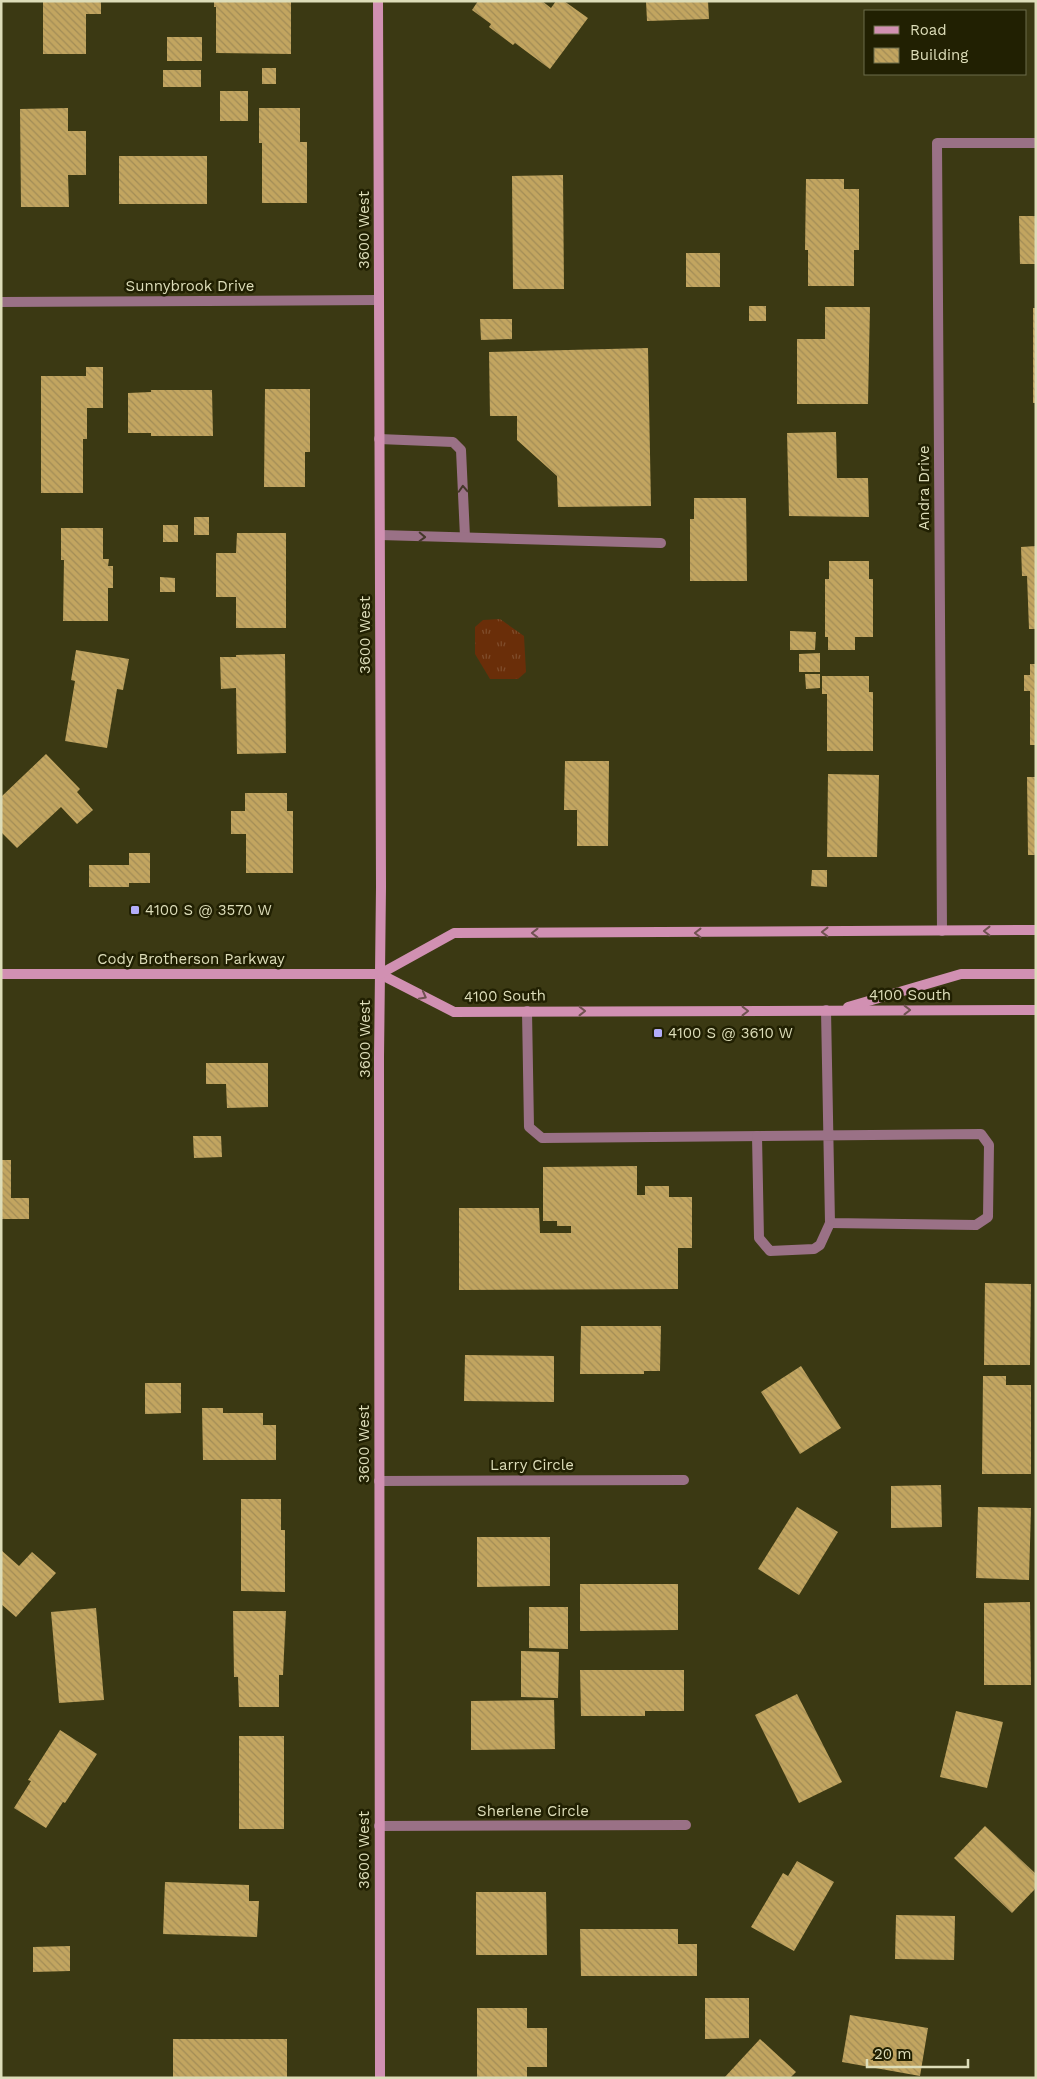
<svg xmlns="http://www.w3.org/2000/svg" width="1037" height="2079" font-family="'Work Sans',sans-serif">
<style>
.park{fill:url(#park-tufts)}
.building{fill:url(#building-back-hatch)}
.lines{fill:none;stroke-linecap:round;stroke-linejoin:round}
.lane{stroke:#9a7186;stroke-width:10}
.street{stroke:#9a7186;stroke-width:10}
.secondary{stroke:#d190b2;stroke-width:10}
.oneway{stroke:#45382a}
.oneway2{stroke:#705251}
.poi-dot{fill:#b3adf9;stroke:#212002;stroke-width:2}
.labels{text-anchor:middle;dominant-baseline:central;stroke-width:5;stroke-linejoin:round;paint-order:stroke}
.street-label{font-size:15px;fill:#ddddb9;stroke:#212002}
.poi-label{font-size:15px;fill:#ddddb9;stroke:#212002;text-anchor:start}
</style>
<defs>
<pattern id="park-tufts" width="24" height="20" patternUnits="userSpaceOnUse" patternTransform="scale(1.25)"><rect width="24" height="20" fill="#6a2e09"/><path d="M3 7l-1-3M5 7V3M7 7l1-3M15 17l-1-3M17 17v-4M19 17l1-3" fill="none" stroke="#7f4c2b"/></pattern>
<pattern id="building-back-hatch" width="6" height="6" patternUnits="userSpaceOnUse" patternTransform="scale(1.25)"><rect width="6" height="6" fill="#c2a560"/><path d="M-1 5l2 2M0 0l6 6M5-1l2 2" fill="none" stroke="#a28c56"/></pattern>
</defs>
<rect width="100%" height="100%" fill="#3b3913"/>
<path class="park" d="M500 619 524 636 526 672 518 679H490L475 654V627L483 620Z"/>
<g class="building">
<path d="M43 1H101V14H86V54H43Z"/>
<path d="M214 1H291V54L216 53V7H214Z"/>
<path d="M478 1H542L551 8 556 1H564L588 18 550 69 515 43 513 45 489 27 491 24 472 10Z"/>
<path d="M646 1H708L709 19 647 21Z"/>
<rect x="167" y="37" width="35" height="24"/>
<rect x="262" y="68" width="14" height="16"/>
<rect x="163" y="70" width="38" height="17"/>
<rect x="220" y="91" width="28" height="30"/>
<path d="M68 108V131H86V175H68L69 207H21L20 109Z"/>
<path d="M259 108H300V142H307V203H262V143H259Z"/>
<rect x="119" y="156" width="88" height="48"/>
<path d="M563 175 564 289H513L512 176Z"/>
<path d="M806 179H844V189H859V250H854V286H808V250H805Z"/>
<path d="M1019 216H1036V264H1020Z"/>
<rect x="686" y="253" width="34" height="34"/>
<rect x="749" y="306" width="17" height="15"/>
<path d="M825 307H870L868 404H797V339H825Z"/>
<rect x="1033" y="308" width="3" height="95"/>
<path d="M480 319H512V339L481 340Z"/>
<path d="M648 348 651 506 558 507 557 476 517 440V416H490L489 352Z"/>
<path d="M86 367H103V408H87V439H83V493H41V376H86Z"/>
<path d="M265 389H310V452H305V487H264Z"/>
<path d="M151 390H212L213 436H151V433H128V393L151 392Z"/>
<path d="M836 432 837 478H868L869 517 789 516 787 433Z"/>
<path d="M694 498H746L747 581H690V519H694Z"/>
<rect x="194" y="517" width="15" height="18"/>
<rect x="163" y="525" width="15" height="17"/>
<path d="M61 528H103V559H109L108 566H113V588H108V621H63L64 560H61Z"/>
<path d="M237 533H286V628H236V597H216V553H236Z"/>
<path d="M1036 546V629H1029L1027 576H1022L1021 547Z"/>
<path d="M829 561H869V579H873V637H855V650H828V637H825V579H829Z"/>
<path d="M160 577 175 578V592H160Z"/>
<path d="M790 631 816 632 815 650H790Z"/>
<path d="M76 650 129 659 123 690 117 689 107 748 65 741 75 681 71 680Z"/>
<path d="M820 653V672H799V654Z"/>
<path d="M285 654 286 753 237 754 236 688 221 689 220 657H236V655Z"/>
<path d="M1030 664H1036V745H1030V691H1024V675H1030Z"/>
<path d="M805 674H820V688L806 689Z"/>
<path d="M822 676H869V692H873V751H827V694H822Z"/>
<path d="M46 754 80 789 77 792 93 810 77 824 61 807 17 848 1 832V797Z"/>
<path d="M565 761H609L608 846H577V810H564Z"/>
<path d="M828 774 879 775 877 857H827Z"/>
<path d="M1027 777H1036V855H1028Z"/>
<path d="M245 793H287V811H293V873H246V834H231V811H245Z"/>
<path d="M129 853H150V883H129V887H89V865H129Z"/>
<path d="M812 870H827V887L811 886Z"/>
<path d="M206 1063H268V1107L227 1108 226 1084H206Z"/>
<path d="M193 1136H221L222 1157 194 1158Z"/>
<path d="M1 1160H11V1198H29V1219H1Z"/>
<path d="M637 1166V1195H645V1186H669V1197H692V1248H678V1289L459 1290V1208H539L540 1233H571V1226H557V1221H543V1167Z"/>
<path d="M985 1283 1031 1284 1030 1365H984Z"/>
<path d="M581 1326H661L660 1371H644V1374H580Z"/>
<path d="M465 1355 554 1356V1402L464 1401Z"/>
<path d="M801 1366 841 1428 800 1454 761 1392Z"/>
<path d="M983 1376H1006V1385H1031V1474H982Z"/>
<path d="M145 1383H181V1413L145 1414Z"/>
<path d="M202 1408H223V1413H263V1425H276V1460H203Z"/>
<path d="M941 1485 942 1527 891 1528V1486Z"/>
<path d="M241 1499H281V1530H285V1592L241 1591Z"/>
<path d="M797 1507 838 1532 799 1595 758 1569Z"/>
<path d="M978 1507 1031 1508 1029 1580 976 1578Z"/>
<path d="M477 1537H550V1586L477 1587Z"/>
<path d="M1 1550 19 1566 32 1552 56 1573 16 1617 1 1604Z"/>
<path d="M580 1584H678V1630L580 1631Z"/>
<path d="M1030 1602 1031 1685H984V1603Z"/>
<path d="M529 1607H568V1649L529 1648Z"/>
<path d="M96 1608 104 1700 59 1703 51 1612Z"/>
<path d="M233 1611H286L283 1675H279V1707H239L238 1677H234Z"/>
<path d="M521 1651 559 1652 558 1698 521 1697Z"/>
<path d="M580 1670H684V1711H645V1716H581Z"/>
<path d="M797 1694 842 1782 799 1803 755 1715Z"/>
<path d="M554 1700 555 1749 471 1750V1701Z"/>
<path d="M956 1711 1003 1722 987 1788 940 1777Z"/>
<path d="M60 1730 97 1754 65 1803 63 1802 46 1828 14 1808 31 1781 28 1780Z"/>
<rect x="239" y="1736" width="45" height="93"/>
<path d="M985 1826 1036 1874V1888L1012 1913 954 1858Z"/>
<path d="M797 1861 834 1882 794 1951 751 1927 783 1873 788 1876Z"/>
<path d="M165 1882 249 1885V1901H259L257 1937 163 1934Z"/>
<path d="M476 1892H546L547 1955H476Z"/>
<path d="M896 1915 955 1916 954 1960 895 1959Z"/>
<path d="M580 1929H678V1944H697V1976H581Z"/>
<path d="M70 1946V1971L33 1972V1947Z"/>
<path d="M705 1998H749V2038L705 2039Z"/>
<path d="M477 2008H527V2028H547V2067H527V2078H477Z"/>
<path d="M850 2015 928 2028 920 2076 842 2062Z"/>
<rect x="173" y="2039" width="114" height="39"/>
<path d="M760 2039 796 2072 790 2078H724Z"/>
</g>
<g class="lines">
<g class="lane">
<path d="M379 439 453 442 461 450 465 537"/>
<path d="M380 535 661 543"/>
<path d="M527 1011 529 1127 542 1138 981 1134 989 1145 988 1217 976 1225 830 1223 826 1010"/>
<path d="M757 1136 759 1238 770 1251 814 1249 820 1245 830 1223"/>
</g>
<g class="street">
<path d="M1 302 379 300"/>
<path d="M942 931 937 143H1036"/>
<path d="M379 1481 684 1480"/>
<path d="M379 1826 686 1825"/>
</g>
<g class="secondary">
<path d="M378 1 381 887 379 1057 380 2078"/>
<path d="M1 974H380L454 1012 1036 1010"/>
<path d="M380 974 454 933 1036 930"/>
<path d="M848 1007 961 974H1036"/>
</g>
</g>
<defs><path id="oneway-chevron" d="M-2-3.5L2.5 0L-2 3.5" fill="none" stroke-width="1.6" stroke-linecap="round" stroke-linejoin="round" transform="scale(1.25)"/></defs>
<g class="oneway">
<use href="#oneway-chevron" transform="translate(463 489) rotate(-93)"/>
<use href="#oneway-chevron" transform="translate(422 537) rotate(2)"/>
</g>
<g class="oneway2">
<use href="#oneway-chevron" transform="translate(987 931) rotate(180)"/>
<use href="#oneway-chevron" transform="translate(825 932) rotate(180)"/>
<use href="#oneway-chevron" transform="translate(535 933) rotate(180)"/>
<use href="#oneway-chevron" transform="translate(698 933) rotate(180)"/>
<use href="#oneway-chevron" transform="translate(423 996) rotate(28)"/>
<use href="#oneway-chevron" transform="translate(907 1010)"/>
<use href="#oneway-chevron" transform="translate(582 1011)"/>
<use href="#oneway-chevron" transform="translate(745 1011)"/>
</g>
<g class="poi-dot">
<rect x="130" y="905" width="10" height="10" rx="2.5"/>
<rect x="653" y="1028" width="10" height="10" rx="2.5"/>
</g>
<g class="labels">
<g class="street-label">
<text transform="translate(364 230) rotate(-90)">3600 West</text>
<text x="190" y="286">Sunnybrook Drive</text>
<text transform="translate(924 488) rotate(-90)">Andra Drive</text>
<text transform="translate(365 635) rotate(-90)">3600 West</text>
<text x="191" y="959">Cody Brotherson Parkway</text>
<text x="910" y="995">4100 South</text>
<text transform="translate(505 996) rotate(-1)">4100 South</text>
<text transform="translate(365 1039) rotate(-90)">3600 West</text>
<text transform="translate(364 1444) rotate(-90)">3600 West</text>
<text x="532" y="1465">Larry Circle</text>
<text x="533" y="1811">Sherlene Circle</text>
<text transform="translate(364 1850) rotate(-90)">3600 West</text>
</g>
<g class="poi-label">
<text x="145" y="910">4100 S @ 3570 W</text>
<text x="668" y="1033">4100 S @ 3610 W</text>
</g>
</g>
<rect width="1037" height="2079" fill="none" stroke="#ddddb9" stroke-width="5"/>
<rect x="864" y="10" width="162" height="65" fill="#212002" stroke="#6c6c4b"/>
<rect x="874" y="26" width="25" height="8" fill="#d190b2" stroke="#6c6c4b"/>
<text x="910" y="35" font-size="15" fill="#ddddb9">Road</text>
<rect x="874" y="48" width="25" height="15" fill="url(#building-back-hatch)" stroke="#6c6c4b"/>
<text x="910" y="60" font-size="15" fill="#ddddb9">Building</text>
<path d="M867 2059v8h101v-8" fill="none" stroke="#ddddb9" stroke-width="2.5"/>
<text x="874" y="2059" font-size="15" fill="#ddddb9" stroke="#212002" stroke-width="4" paint-order="stroke">20 m</text>
</svg>
